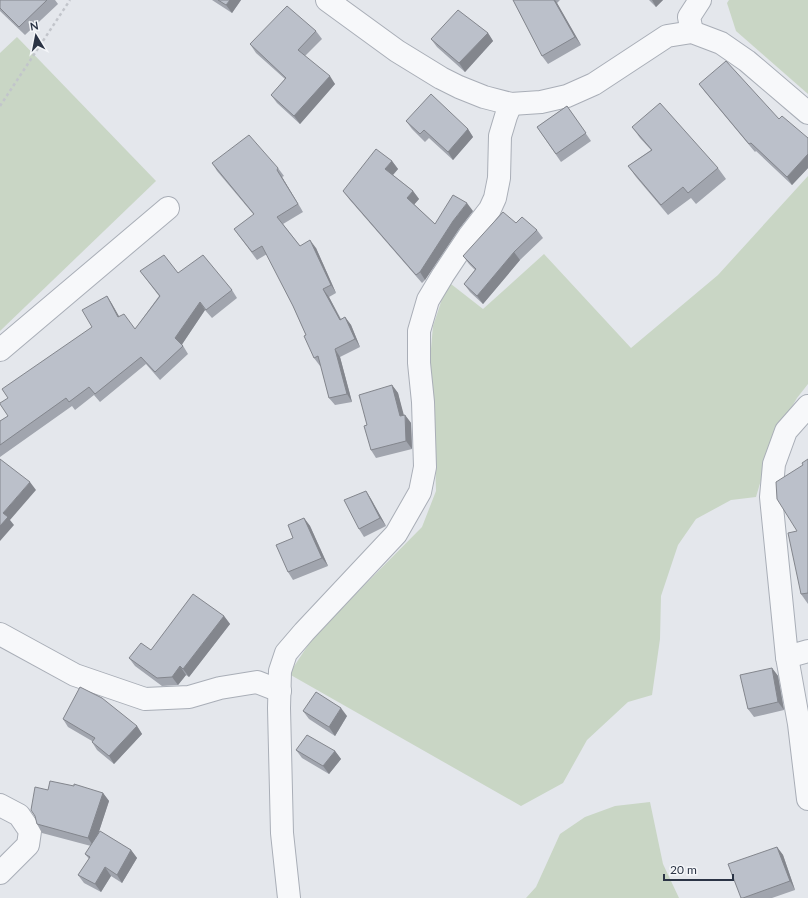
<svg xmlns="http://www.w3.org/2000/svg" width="808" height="898" font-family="Lato,sans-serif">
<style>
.green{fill:#c9d6c5}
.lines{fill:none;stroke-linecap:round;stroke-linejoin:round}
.street-casing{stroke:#a9aeb7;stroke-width:24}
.path{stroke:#c2c5cb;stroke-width:2.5;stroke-dasharray:3 3;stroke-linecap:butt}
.street{stroke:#f7f8fa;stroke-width:22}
.wall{fill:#a1a5ae}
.shaded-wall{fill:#83868d}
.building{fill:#bbc0ca;stroke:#83868d}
</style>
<rect width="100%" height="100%" fill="#e4e7ec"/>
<g class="green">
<path d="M729 0H808V94L736 31 727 3Z"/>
<path d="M17 37 156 181 0 331V53Z"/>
<path d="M808 176V384L797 398 773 439 756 497 731 500 696 519 678 545 661 596 660 639 652 695 628 702 587 740 563 783 521 806 289 674 314 636 422 527 436 491 434 414 430 360 433 326 443 296 451 284 483 309 544 254 631 348 718 275Z"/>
<path d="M650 802 663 864 679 898H526L536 887 560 834 585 817 615 806Z"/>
</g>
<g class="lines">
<g class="street-casing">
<g id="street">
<path d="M327 0 397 51 441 78 459 87 484 97 511 104 541 102 567 96 594 84 667 36 692 32 721 43 747 61 808 113"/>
<path d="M692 32 689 17 700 0"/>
<path d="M0 350 168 208"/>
<path d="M808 406 786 431 774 464 771 497 787 657 808 651"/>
<path d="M0 634 75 675 145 699 189 697 220 688 257 682 280 691"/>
<path d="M787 657 799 724 808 799"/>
<path d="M0 805 19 815 30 831 28 845 0 873"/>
<path d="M289 898 282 833 279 708 280 671 286 653 304 632 396 534 420 492 425 467 423 402 419 363V331L428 300 443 275 469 236 490 209 495 198 499 178 500 136 506 116 511 104"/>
</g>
</g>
<path class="path" d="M0 106 70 0"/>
<use href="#street" class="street"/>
</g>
<g class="wall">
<path d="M0 0H55L58 4 25 35 0 11Z"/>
<path d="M212 0H241L232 13Z"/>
<path d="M513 0H560L557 3 581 45 548 64 542 56Z"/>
<path d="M649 0H663L656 7Z"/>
<path d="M316 31 322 39 305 56 335 84 300 124 277 103 271 95 285 79 256 53 250 44Z"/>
<path d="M488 33 493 41 465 72 437 47 431 39Z"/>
<path d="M699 84 808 138V168L792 185 756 151 755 152 705 92Z"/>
<path d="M567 106 591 141 561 162 537 127Z"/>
<path d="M406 121 468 129 473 137 453 160 429 138 425 142 412 129Z"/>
<path d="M632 127 718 168 726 179 696 204 691 198 668 215 636 177 628 166 651 150 640 138Z"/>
<path d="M392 161 398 169 393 175 413 191 419 199 414 204 435 224 473 211 459 229 425 280 422 283 349 199 343 191Z"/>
<path d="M212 163 278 168 284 176 282 177 303 212 283 224 300 246 316 248 336 293 329 297 341 319 345 317 351 325 360 347 340 357 352 402 335 405 329 398 321 366H320L314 358 306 335 293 306 267 254 257 260 234 229 254 215 217 171Z"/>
<path d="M516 223 537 230 543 238 520 260 483 304 470 292 464 284 475 270 469 264 463 256Z"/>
<path d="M140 271 178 273 232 290 237 298 212 318 205 310 182 344 188 354 160 380 146 364 100 402 94 395 75 410 72 406 0 457V421L8 416V398L92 327 107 296 112 304 119 317 135 329 159 296Z"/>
<path d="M392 385 398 393 403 415H405L411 423 412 449 376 458 371 450 367 425Z"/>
<path d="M808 459V604L801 594 797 531 803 465Z"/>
<path d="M366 491 371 499 386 526 364 537 359 529Z"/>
<path d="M304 518 310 526 328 566 293 580 288 572 293 538Z"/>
<path d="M224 616 230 624 189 677 186 675 178 685 162 686 135 666 129 658 151 650Z"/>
<path d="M772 668 778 676 784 710 754 717 748 709Z"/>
<path d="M303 711 347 716 335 736 309 719Z"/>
<path d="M63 719 137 726 142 734 114 764 97 750 92 742V741L68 727Z"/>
<path d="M296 750 335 751 341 759 329 774 302 758Z"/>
<path d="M48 790 103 793 109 801 98 834 131 850 137 858 122 883 111 876 101 892 84 883 78 875 89 859 85 854 91 846 42 833 37 824Z"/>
<path d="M777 847 783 855 795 890 772 898H741Z"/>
</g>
<g class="shaded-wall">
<path d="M230 0H241L232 13 226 5Z"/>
<path d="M554 0H555L557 3 581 45 575 37Z"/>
<path d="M652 0H663L656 7Z"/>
<path d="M488 33 493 41 465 72 459 63Z"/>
<path d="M330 76 335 84 300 124 294 116Z"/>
<path d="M468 129 473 137 453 160 448 152Z"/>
<path d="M808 154V168L792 185 787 177Z"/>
<path d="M392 161 398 169 391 177 385 169Z"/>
<path d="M277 170 282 177 303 212 298 204Z"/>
<path d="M413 191 419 199 413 206 407 198Z"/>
<path d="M467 203 473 211 459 229 425 280 420 272 453 221Z"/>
<path d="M310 240 316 248 336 293 331 285Z"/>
<path d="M514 252 520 260 483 304 477 296Z"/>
<path d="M323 289 329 297 345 328 340 320Z"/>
<path d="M107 296 112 304 124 325 118 317Z"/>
<path d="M200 302 205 310 181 346 175 338Z"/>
<path d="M345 317 351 325 360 347 355 339Z"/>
<path d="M335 349 340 357 352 402 347 394Z"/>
<path d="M392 385 398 393 406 423 405 415 411 423 412 449 406 441Z"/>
<path d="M30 482 36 490 10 520 14 525 0 541V526L3 513Z"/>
<path d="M366 491 371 499 386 526 380 518Z"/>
<path d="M304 518 310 526 328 566 322 558Z"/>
<path d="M224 616 230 624 189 677 183 669Z"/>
<path d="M180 666 186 675 178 685 172 677Z"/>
<path d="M772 668 778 676 784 710 778 702Z"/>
<path d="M341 708 347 716 335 736 329 727Z"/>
<path d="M137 726 142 734 114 764 109 756Z"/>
<path d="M335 751 341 759 329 774 323 766Z"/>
<path d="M103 793 109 801 94 847 88 838Z"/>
<path d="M777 847 783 855 795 890 790 881Z"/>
<path d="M131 850 137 858 122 883 117 875Z"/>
<path d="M105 867 111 876 101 892 95 884Z"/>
</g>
<g class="building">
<path d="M0 0H47L19 27 0 8Z"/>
<path d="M218 0H230L226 5Z"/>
<path d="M513 0H554L575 37 542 56Z"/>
<path d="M287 6 316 31 298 50 330 76 294 116 271 95 286 78 250 44Z"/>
<path d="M458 10 488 33 459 63 431 39Z"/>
<path d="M726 61 779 119 782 116 808 138V154L787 177 751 143 749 144 699 84Z"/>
<path d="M431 94 468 129 448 152 424 130 420 134 406 121Z"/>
<path d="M660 103 718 168 688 193 683 187 661 205 628 166 652 150 632 127Z"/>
<path d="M567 106 586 133 556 154 537 127Z"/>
<path d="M249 135 278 168 277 170 298 204 277 217 300 246 310 240 331 285 323 289 340 320 345 317 355 339 335 349 347 394 329 398 318 356 314 358 304 336 306 335 293 306 262 246 252 252 234 229 254 214 212 163Z"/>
<path d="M376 149 392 161 385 169 413 191 407 198 435 224 453 195 467 203 453 221 420 272 416 275 343 191Z"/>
<path d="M503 212 516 223 522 217 537 230 514 252 477 296 464 284 476 269 463 256Z"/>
<path d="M164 255 178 273 203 255 232 290 206 310 200 302 175 338 183 346 155 372 141 357 95 394 89 387 69 402 66 398 0 445V421L8 416 0 404V403L8 398 2 389 92 327 82 310 107 296 118 317 124 314 135 329 160 296 140 271Z"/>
<path d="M392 385 400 416 405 415 406 441 371 450 364 426 367 425 359 395Z"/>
<path d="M0 459 30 482 3 513 8 517 0 526Z"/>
<path d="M808 459V593L801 594 788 533 797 531 777 499 776 482 803 465 802 463Z"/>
<path d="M366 491 380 518 359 529 344 500Z"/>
<path d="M304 518 322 558 288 572 276 545 293 538 288 525Z"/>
<path d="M193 594 224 616 183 669 180 666 172 677 157 678 129 658 141 643 151 650Z"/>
<path d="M772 668 778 702 748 709 740 675Z"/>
<path d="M80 687 102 698 137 726 109 756 92 742 95 738 63 719Z"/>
<path d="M316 692 341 708 329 727 303 711Z"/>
<path d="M307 735 335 751 323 766 296 750Z"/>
<path d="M50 781 74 786V784L103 793 88 838 37 824 35 816 31 810 35 787 48 790Z"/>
<path d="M100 831 131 850 117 875 105 867 95 884 78 875 90 857 85 854Z"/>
<path d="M777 847 790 881 743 898H741L728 864Z"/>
</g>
<g transform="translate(36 36) rotate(350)" stroke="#f4f6f9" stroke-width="3" paint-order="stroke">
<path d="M0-3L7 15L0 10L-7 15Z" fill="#2b3445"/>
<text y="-6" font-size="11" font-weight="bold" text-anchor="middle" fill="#2b3445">N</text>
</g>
<path d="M664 874v6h69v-6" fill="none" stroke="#2b3445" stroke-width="2"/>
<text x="670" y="874" font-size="12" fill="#2b3445" stroke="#f4f6f9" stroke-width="3" paint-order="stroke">20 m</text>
</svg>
